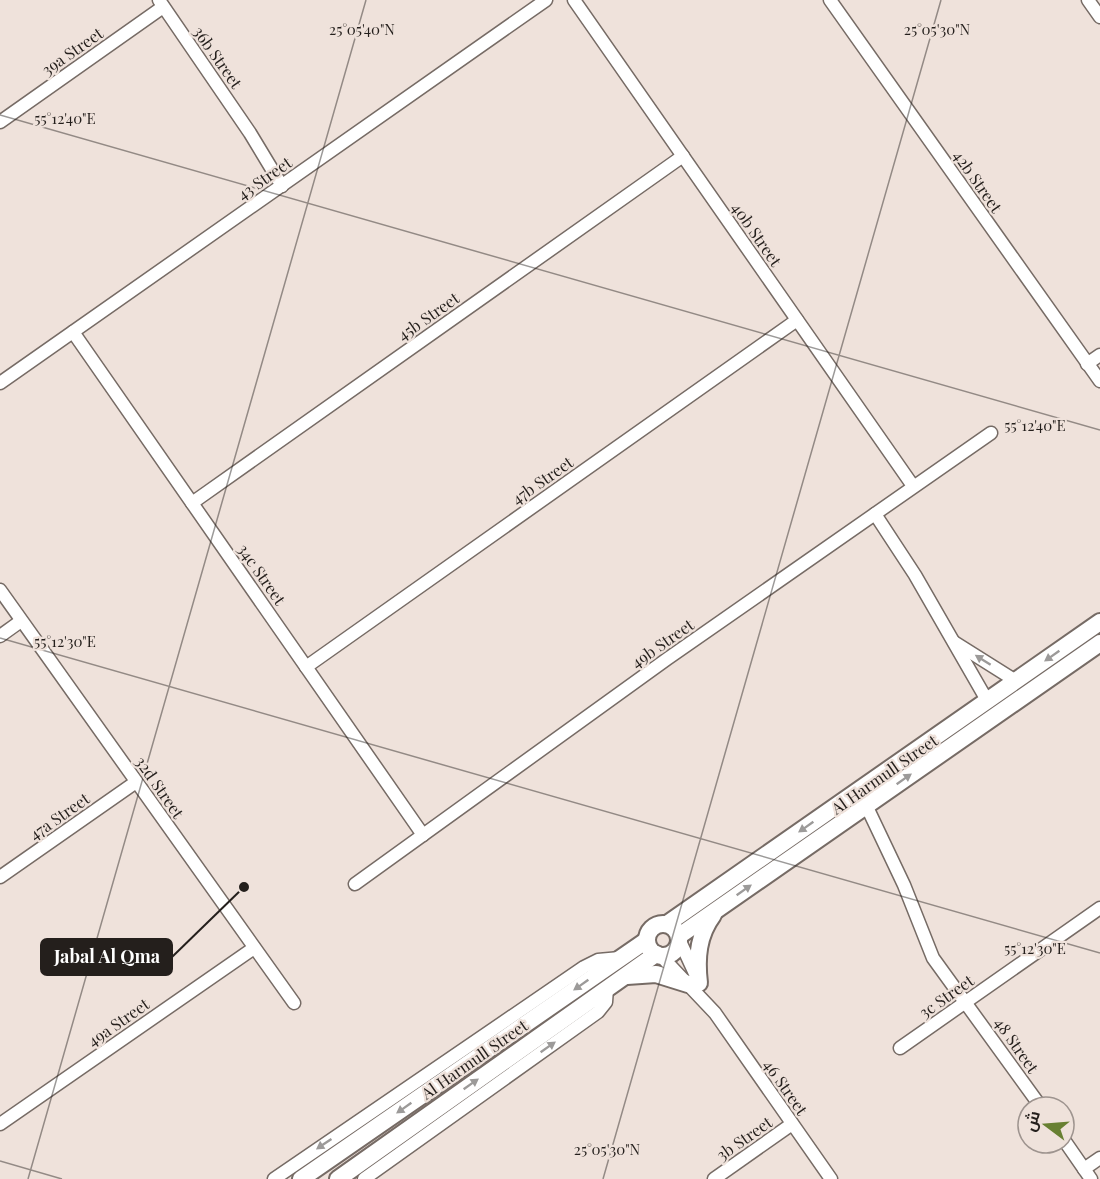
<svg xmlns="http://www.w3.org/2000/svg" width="1100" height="1179" font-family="'Playfair Display',Cairo,serif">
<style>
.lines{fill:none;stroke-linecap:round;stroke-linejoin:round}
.street-casing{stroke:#766b65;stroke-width:15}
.secondary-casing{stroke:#766b65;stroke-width:20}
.street{stroke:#fff;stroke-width:12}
.secondary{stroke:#fff;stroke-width:16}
.oneway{fill:#9c9a99}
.ticks{fill:none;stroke:#241f1c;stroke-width:1.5;stroke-opacity:0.45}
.labels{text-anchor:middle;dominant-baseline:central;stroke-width:4.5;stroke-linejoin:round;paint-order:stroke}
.street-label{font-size:16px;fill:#241f1c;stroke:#efe2db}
.ticks-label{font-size:15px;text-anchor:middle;fill:#241f1c;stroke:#efe2db;stroke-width:4.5;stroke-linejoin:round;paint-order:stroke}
.leader{fill:none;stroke:#241f1c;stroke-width:2}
.callout-dot{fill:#241f1c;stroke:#efe2db;stroke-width:2}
.callout{fill:#241f1c;stroke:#241f1c;stroke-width:2}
.callout-label{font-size:18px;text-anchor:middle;font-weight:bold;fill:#fff}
</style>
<rect width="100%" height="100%" fill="#efe2db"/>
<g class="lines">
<g class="street-casing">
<g id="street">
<path d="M159 0 250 133 282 186"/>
<path d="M574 0 913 486"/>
<path d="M830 0 1100 381"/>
<path d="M1088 0 1100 17"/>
<path d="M0 122 163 7"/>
<path d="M73 332 423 835"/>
<path d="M1087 364 1100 355"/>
<path d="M0 383 546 0"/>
<path d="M192 503 683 156"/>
<path d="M875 514 915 575 988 702"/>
<path d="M0 590 294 1003"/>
<path d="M0 636 21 621"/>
<path d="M954 642 1016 681"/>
<path d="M306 667 797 320"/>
<path d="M866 805 904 885 933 958 1041 1107"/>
<path d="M0 877 136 782"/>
<path d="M355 884 667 659 991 433"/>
<path d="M679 939 697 978"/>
<path d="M661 956 715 1013 831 1179"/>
<path d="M900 1048 1100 908"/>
<path d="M0 1124 254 948"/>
<path d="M1064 1140 1091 1179"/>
<path d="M1084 1169 1100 1158"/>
<path d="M274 1179 584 967 598 960 620 958"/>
<path d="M364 1179 598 1012 606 1002 607 988"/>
<path d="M714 1179 792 1124"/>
</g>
</g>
<g class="secondary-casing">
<g id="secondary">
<circle cx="663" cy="940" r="16"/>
<path d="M667 924 1100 622"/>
<path d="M679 936 1100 643"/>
<path d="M627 976 656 974 688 984"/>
<path d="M699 983C696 958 698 935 713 915"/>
<path d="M301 1179 647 940"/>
<path d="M338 1179 656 954"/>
</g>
</g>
<use href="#street" class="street"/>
<use href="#secondary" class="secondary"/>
</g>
<defs><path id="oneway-solid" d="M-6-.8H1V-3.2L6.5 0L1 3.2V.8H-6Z" transform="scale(1.5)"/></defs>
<g class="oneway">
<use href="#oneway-solid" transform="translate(1052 656) rotate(145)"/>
<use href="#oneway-solid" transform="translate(983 660) rotate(-148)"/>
<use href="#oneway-solid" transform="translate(904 779) rotate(-35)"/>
<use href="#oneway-solid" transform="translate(806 827) rotate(145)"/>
<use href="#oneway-solid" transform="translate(744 890) rotate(-35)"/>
<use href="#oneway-solid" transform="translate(581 985) rotate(145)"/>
<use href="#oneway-solid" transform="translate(548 1047) rotate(-35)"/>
<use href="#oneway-solid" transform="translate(471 1084) rotate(-35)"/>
<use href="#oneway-solid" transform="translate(404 1108) rotate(145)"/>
<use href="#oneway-solid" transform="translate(324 1144) rotate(146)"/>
</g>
<path class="ticks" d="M0 115 1100 430M0 638 1100 953M0 1161 62 1179M28 1179 366 0M603 1179 941 0"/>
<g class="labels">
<g class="street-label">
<text transform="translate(72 51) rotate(-35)">39a Street</text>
<text transform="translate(218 57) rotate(55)">36b Street</text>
<text transform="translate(264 178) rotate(-35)">43 Street</text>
<text transform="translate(978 181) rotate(55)">42b Street</text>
<text transform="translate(757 234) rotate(55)">40b Street</text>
<text transform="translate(428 316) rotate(-35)">45b Street</text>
<text transform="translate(542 480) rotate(-35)">47b Street</text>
<text transform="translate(262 574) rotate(55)">34c Street</text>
<text transform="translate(662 643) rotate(-35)">49b Street</text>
<text transform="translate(884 774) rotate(-35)">Al Harmull Street</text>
<text transform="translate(160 787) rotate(55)">32d Street</text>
<text transform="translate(59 816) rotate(-35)">47a Street</text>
<text transform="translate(946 996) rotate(-35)">3c Street</text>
<text transform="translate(118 1022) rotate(-35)">49a Street</text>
<text transform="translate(1017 1045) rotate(55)">48 Street</text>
<text transform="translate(474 1059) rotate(-35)">Al Harmull Street</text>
<text transform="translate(786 1087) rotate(55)">46 Street</text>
<text transform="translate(744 1138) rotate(-35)">3b Street</text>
</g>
</g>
<g class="ticks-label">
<text x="362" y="35">25°05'40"N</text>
<text x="937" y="35">25°05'30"N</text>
<text x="65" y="124">55°12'40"E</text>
<text x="1035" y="431">55°12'40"E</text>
<text x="65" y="647">55°12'30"E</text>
<text x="1035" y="954">55°12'30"E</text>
<text x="607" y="1155">25°05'30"N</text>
</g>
<path class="leader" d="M244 887L172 957"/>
<circle class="callout-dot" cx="244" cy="887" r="6"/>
<rect class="callout" x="41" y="939" width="131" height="36" rx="6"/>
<g class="callout-label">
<text x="107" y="963">Jabal Al Qma</text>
</g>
<g transform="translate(1046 1125) rotate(286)"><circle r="28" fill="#efe2db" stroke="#9e948f" stroke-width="1.5"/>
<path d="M0-4.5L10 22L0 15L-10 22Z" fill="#688032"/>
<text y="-9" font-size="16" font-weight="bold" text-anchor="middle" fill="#241f1c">ش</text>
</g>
</svg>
